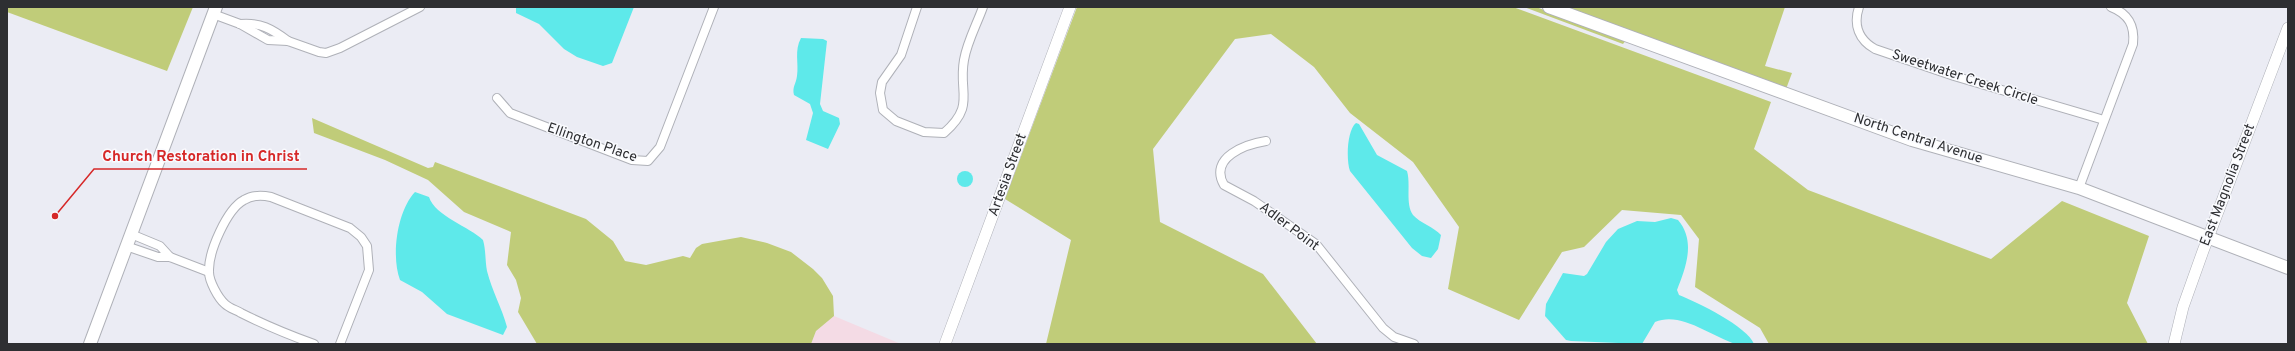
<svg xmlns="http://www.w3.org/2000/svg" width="2295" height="351" font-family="Overpass,sans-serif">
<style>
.commercial{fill:#f4dbe5}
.green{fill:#c0cc79}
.water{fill:#5ee9ea}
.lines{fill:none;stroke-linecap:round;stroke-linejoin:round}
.street-casing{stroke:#afb1b8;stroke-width:10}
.secondary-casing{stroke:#afb1b8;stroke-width:12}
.primary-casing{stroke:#afb1b8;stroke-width:14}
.street{stroke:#fff;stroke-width:8}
.secondary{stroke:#fff;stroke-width:11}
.primary{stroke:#fff;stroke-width:12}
.labels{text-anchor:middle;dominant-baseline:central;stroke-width:3;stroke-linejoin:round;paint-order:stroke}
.street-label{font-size:14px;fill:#2e2f32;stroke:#f9fafe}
.leader{fill:none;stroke:#d62828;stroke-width:1.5}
.callout-dot{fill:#d62828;stroke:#f9fafe;stroke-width:1.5}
.callout-label{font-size:15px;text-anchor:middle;font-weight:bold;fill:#d62828;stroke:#f9fafe;stroke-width:3;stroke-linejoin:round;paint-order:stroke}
</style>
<rect width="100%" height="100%" fill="#ebecf4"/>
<path class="commercial" d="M834 316 901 344H811L816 331Z"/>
<g class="green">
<path d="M7 7H193L167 71 7 12Z"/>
<path d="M1077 7H1513L1771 102 1754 149 1808 190 1991 259 2062 201 2149 236 2127 303 2148 344H1769L1760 328 1695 287 1699 239 1681 215 1622 210 1584 247 1562 252 1519 320 1448 289 1459 227 1413 162 1350 113 1314 67 1271 34 1235 39 1153 149 1160 222 1263 274 1317 344H1046L1071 240 1005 199Z"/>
<path d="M1524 7H1536L1626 40 1623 44Z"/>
<path d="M1562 7H1785L1765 66 1792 73 1786 89Z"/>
<path d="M312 118 428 168 433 167 435 162 586 219 613 241 625 261 646 265 683 256 690 258 696 248 702 244 741 237 767 243 791 252 813 269 822 278 833 296 834 316 816 331 811 344H537L518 312 521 298 516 280 507 265 511 232 464 212 428 180 385 160 314 133Z"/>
</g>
<g class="water">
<path d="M516 7H634L612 63 603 66 577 57 564 49 539 24 516 13Z"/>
<path d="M801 38 823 39 827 41 820 104 823 111 839 118 840 124 828 149 806 140 813 113 810 104 794 95C792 87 796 84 797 76 799 63 794 51 801 38Z"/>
<path d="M1356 123 1359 124 1377 155 1407 171C1411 184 1405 204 1413 215 1420 223 1434 227 1441 235L1438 249 1431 258 1422 256 1412 248 1350 171C1346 160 1347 130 1356 123Z"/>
<circle cx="965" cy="179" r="8"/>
<path d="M415 192 429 197C435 216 470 227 483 240 486 250 485 261 487 271 492 291 502 308 507 327L503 335 447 314 422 292 400 280C391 256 397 211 415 192Z"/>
<path d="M1671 218 1678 220C1696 241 1686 267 1677 290L1679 295C1697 302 1748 327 1754 344 1748 344 1741 345 1736 344 1710 336 1681 311 1655 322L1642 344 1571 341 1566 340 1545 316 1546 304 1563 273 1584 276 1587 274 1606 242 1618 229 1637 221 1655 222Z"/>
</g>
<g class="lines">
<g class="street-casing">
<g id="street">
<path d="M917 7 901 55 882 82 880 93 883 110 896 121 924 132 944 133C976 105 958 93 964 60 967 42 977 24 983 7"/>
<path d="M1859 7C1853 25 1859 40 1875 49L1954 76 2104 120"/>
<path d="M213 14 240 24 268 40 288 41 319 52 326 53 340 48 420 7"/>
<path d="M240 24C260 22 272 29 288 41"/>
<path d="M497 98 510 113 632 160 648 161 660 147 714 7"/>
<path d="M1266 141C1247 144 1208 157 1224 185L1254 201 1316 244 1383 328 1394 337 1414 344"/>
<path d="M2079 188 2133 44C2135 26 2129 14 2111 7"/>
<path d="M131 234 160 246 170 257"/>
<path d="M126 246 158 257H170L209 272"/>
<path d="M314 344C289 335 265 325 241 313 236 310 229 308 225 304 218 298 209 281 209 272 208 252 227 209 244 200 252 195 262 195 271 197L350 228 361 237 367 246 369 270 340 344"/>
</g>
</g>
<g class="secondary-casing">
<g id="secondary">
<path d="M945 344 1070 7"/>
<path d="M2174 344 2183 307 2203 251 2288 28"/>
</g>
</g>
<g class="primary-casing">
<g id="primary">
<path d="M1549 7 1912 140 2079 188 2288 268"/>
<path d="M90 344 216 7"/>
</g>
</g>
<use href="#street" class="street"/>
<use href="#secondary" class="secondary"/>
<use href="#primary" class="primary"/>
</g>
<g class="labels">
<g class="street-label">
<text transform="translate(1965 78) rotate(18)">Sweetwater Creek Circle</text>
<text transform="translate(1918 139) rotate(18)">North Central Avenue</text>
<text transform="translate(592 143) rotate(19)">Ellington Place</text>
<text transform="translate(1008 175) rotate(-70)">Artesia Street</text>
<text transform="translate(2228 185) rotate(-69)">East Magnolia Street</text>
<text transform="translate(1289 227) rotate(37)">Adler Point</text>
</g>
</g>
<path class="leader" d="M55 216L94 169H307"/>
<circle class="callout-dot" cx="55" cy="216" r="4"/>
<g class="callout-label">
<text x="201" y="161">Church Restoration in Christ</text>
</g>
<rect width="2295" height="351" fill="none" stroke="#2e2f32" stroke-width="16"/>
</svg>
